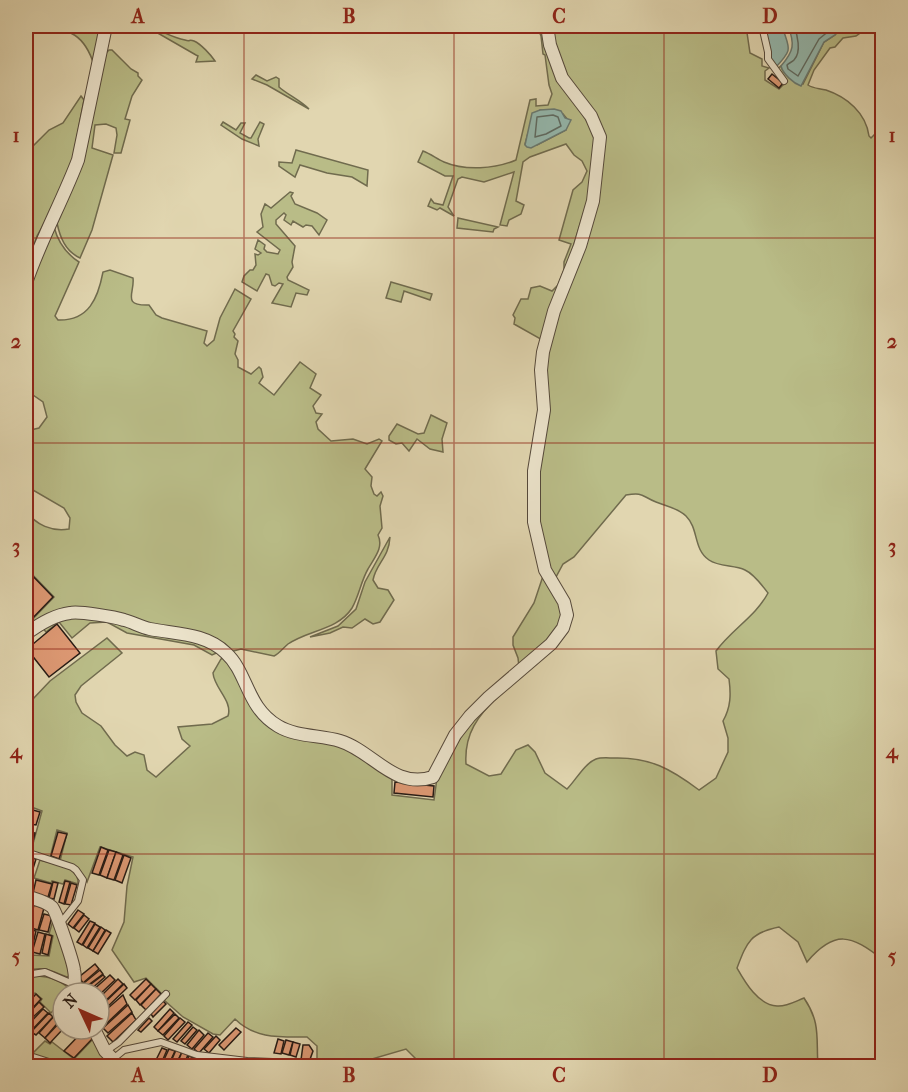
<svg xmlns="http://www.w3.org/2000/svg" width="908" height="1092" font-family="'IM FELL French Canon',serif">
<style>
.green{fill:#b9bc87;stroke:#706b4e;stroke-width:1.5;fill-rule:evenodd}
.water{fill:#94b9af;stroke:#687971;stroke-width:1.5}
.lines{fill:none;stroke-linecap:round;stroke-linejoin:round}
.shore{stroke:#5d6a62;stroke-width:1.5}
.building{fill:#de9974;stroke:#261a14;stroke-width:1.5}
.lane-casing{stroke:#55493b;stroke-width:8}
.street-casing{stroke:#55493b;stroke-width:14}
.lane{stroke:#ece4cc;stroke-width:6}
.street{stroke:#ece4cc;stroke-width:12}
.grid{fill:none;stroke:#8f2418;stroke-width:1.5;stroke-opacity:0.55}
.neatline{fill:none;stroke:#8f2418;stroke-width:2}
.grid-label{font-size:20px;text-anchor:middle;font-weight:bold;fill:#8f2418}
</style>
<rect width="100%" height="100%" fill="#e1d6b0"/>
<filter id="stains"><feTurbulence type="fractalNoise" baseFrequency=".00333" numOctaves="4"/><feColorMatrix values="0 0 0 0 .2 0 0 0 0 .09 0 0 0 0 .02 0 0 0 .5 -.17"/></filter>
<radialGradient id="worn" r=".72"><stop offset=".6" stop-color="#630" stop-opacity="0"/><stop offset="1" stop-color="#630" stop-opacity=".3"/></radialGradient>
<g class="green">
<path d="M26 26H100L94 65C85 36 70 27 39 28L26 38Z"/>
<path d="M134 26C157 25 165 36 185 40 191 42 188 39 194 41 201 44 211 55 215 61L196 62 198 56 196 55 156 32Z"/>
<path d="M537 26H545L571 95 597 138 595 176 544 341 514 324 515 318 513 315 521 299H528L531 288 540 286 552 291 558 285 564 270V262L571 244 559 240 573 190 582 182 587 171 582 161 574 155 566 144 530 157 523 162 516 201 524 205 521 214 509 220 507 226 500 225 514 172 484 182 462 177 458 179 448 207 454 216 440 208 437 210 428 206 431 199 434 203 443 205 453 176H445L418 162 423 151C431 154 437 159 444 162 465 171 495 169 516 160L530 100 536 99V106L548 105 552 94 549 85 545 55 543 54 541 36ZM540 110 563 114 568 120 566 130 537 145 525 144 528 133Z"/>
<path d="M550 26H746L750 53 762 59V66L769 68 765 71V80L779 89 786 82 777 69 781 66C784 76 793 80 803 84L824 42 835 35 842 26H847L853 30 860 26H870L856 36 843 38 835 47 830 48 814 70 808 85C814 89 819 88 826 90 847 97 866 113 869 136L871 138 876 133 882 138 881 144H882V959C851 935 835 929 807 962L798 942 779 927C750 933 747 942 737 968 745 982 758 1005 777 1006 786 1007 796 1001 804 998 821 1023 816 1038 818 1066H444V1059H416L406 1049 348 1066H311L317 1062V1046L307 1037C280 1037 255 1039 235 1019L220 1035 213 1034 183 1017 164 1000 168 992 163 995 146 978 134 982 112 950 124 922 127 886 133 857 100 847 87 882 78 868 60 861 67 833 57 830 50 858 31 851 42 811 26 805V703L31 701 50 681 107 638 122 653 81 686 75 695 76 702 82 713 101 726 115 745 127 756 135 752 144 755 147 770 156 777 190 746 182 739 178 727 212 724 228 716C233 701 214 688 213 673L221 659 226 656 268 720 340 743 392 777V795L434 800 437 778 472 718 499 696C478 715 464 734 466 764L489 776 501 774 516 750 528 745 535 752 545 773 567 789C576 780 584 764 596 759 601 757 609 758 614 758 650 757 671 769 699 790L716 778 728 752V738L723 721C731 707 731 694 729 679L718 669 716 651C731 630 756 616 768 593 762 585 754 574 745 570 734 565 719 567 709 560 693 549 699 529 686 516 678 508 666 506 656 502 641 496 644 492 626 495L574 557 563 564 556 577 548 569 536 521 545 352 582 246 602 137 564 77Z"/>
<path d="M109 50H112L131 69 138 73V76L142 80 132 96 125 119 130 120 121 153H114L117 135 116 128 106 124 95 125 92 148 113 155 92 230 80 258C65 251 60 237 57 223L106 53Z"/>
<path d="M256 75 267 81 276 77 279 79V87C288 95 300 100 309 109L267 85 252 79Z"/>
<path d="M81 96 84 100 72 163 55 204 37 236 26 268V234L33 221 30 208 26 203V148L34 145 49 130 63 123Z"/>
<path d="M223 122 236 130 241 123H245L240 133 249 138H251L260 122 264 124 258 139 259 146 242 139 221 125Z"/>
<path d="M296 150 368 170 367 186 352 177 327 173 300 165 295 177 279 166V162L292 163Z"/>
<path d="M290 192 293 193 291 196 295 204 317 213 327 220 319 235 312 226 306 225 303 227 293 221 291 225 284 220 286 215 284 213 276 220V224L295 246 292 262 293 267 287 277 288 280 309 290 307 295 296 293 291 307 272 303 283 284 279 283 275 286 272 285 269 275 266 274 257 291 242 282 244 276 250 270H253L256 265 255 254 258 255 261 253 255 249 258 240 265 245 264 249 267 252 278 254 280 250 257 232 263 227 261 214 265 204 271 208Z"/>
<path d="M458 218 498 227 494 229 493 232 457 228Z"/>
<path d="M54 227C58 242 65 253 79 262L55 316 58 320C89 321 98 298 103 272L110 270 133 278C135 293 121 306 149 305L156 315 162 318 207 331 204 343 207 346 214 340 220 318 235 289 251 299 233 331 235 334 234 337 238 341 235 354 238 360V367L251 374 259 367 261 369 263 377 259 383 274 395 300 362 316 374 310 388 321 395 313 406 316 413 322 414 316 422 318 429 331 441 353 439 367 444 379 439 382 441 365 469 372 477 371 486 374 494 377 496 381 492 383 496 380 506 382 528 378 535C384 548 374 558 368 569 361 581 359 596 352 608 338 630 308 630 288 644 283 648 280 653 274 656L241 649 230 652 89 613 26 632V626L54 597 26 568V511C36 525 52 532 69 529L70 518 64 508 26 486V431L39 428 47 417 43 402 30 393 26 394V294Z"/>
<path d="M391 282 432 294 430 300 404 291 401 302 386 298Z"/>
<path d="M431 415 447 423 442 439 443 452 430 449 417 439 409 451 402 443 396 444 389 440V436L397 424 418 434 424 433Z"/>
<path d="M390 537C389 558 376 563 373 580L378 588 388 590 394 600 380 622 373 624 365 619 352 628 343 627 330 633 310 637 338 626 356 609 365 582Z"/>
<path d="M544 573 562 603 560 627 519 667 518 658 513 645V637L534 603Z"/>
<path d="M69 615 175 634 221 651 212 655 194 645 127 633 107 622 90 623 72 638 59 622 46 632 41 626Z"/>
<path d="M40 860C53 864 80 866 78 884L65 880 63 884 52 881 51 883 34 878Z"/>
<path d="M54 917 70 976 67 977C53 972 43 965 28 971L31 955 49 956 53 936 49 934Z"/>
<path d="M34 976C50 976 63 980 73 993H63V1000L51 1013 40 1002 42 999 35 993 26 1002V979Z"/>
<path d="M94 1038 109 1066H61L34 1056 33 1053 45 1041 50 1044 52 1042 74 1059Z"/>
</g>
<g class="water">
<path d="M764 26H782C789 49 794 48 776 67L772 64Z"/>
<path d="M788 26H842L835 35 824 42 801 86C793 83 783 74 781 66 794 51 795 44 788 26Z"/>
<path d="M554 109 561 111 565 118 571 120 566 130 531 148 527 147 525 145 532 113 540 110Z"/>
</g>
<g class="lines">
<g class="shore">
<path d="M794 26C797 34 802 52 794 60 792 62 789 63 787 65L788 69 798 76 819 39 835 26"/>
<path d="M553 115 558 117 561 126 546 134 535 137 537 117Z"/>
</g>
</g>
<g class="building">
<path d="M772 74 783 83 779 88 768 79Z"/>
<path d="M26 569 53 597 26 625Z"/>
<path d="M57 624 80 653 49 677 27 649Z"/>
<path d="M395 782 434 786 433 797 394 793Z"/>
<path d="M26 806 31 807 28 823H26Z"/>
<path d="M33 810 40 812 36 825 29 824Z"/>
<path d="M26 831 35 833 31 849 26 848Z"/>
<path d="M58 832 67 834 59 859 51 856Z"/>
<path d="M101 847 108 850 99 875 92 873Z"/>
<path d="M109 850 116 852 107 878 100 875Z"/>
<path d="M116 852 123 855 114 880 107 878Z"/>
<path d="M124 855 131 858 122 883 115 880Z"/>
<path d="M28 857 36 859 26 891V866Z"/>
<path d="M36 880 52 884 48 897 33 893Z"/>
<path d="M65 881 70 882 64 904 59 902Z"/>
<path d="M53 882 58 883 54 899 49 898Z"/>
<path d="M71 883 77 885 71 905 65 904Z"/>
<path d="M26 903 33 905 27 927H26Z"/>
<path d="M34 905 44 908 38 930 28 927Z"/>
<path d="M78 910 84 914 73 928 68 924Z"/>
<path d="M44 914 52 916 48 932 39 930Z"/>
<path d="M84 915 89 919 79 932 74 928Z"/>
<path d="M90 921 95 923 82 945 77 942Z"/>
<path d="M95 924 100 927 87 948 83 945Z"/>
<path d="M101 927 105 930 93 951 88 948Z"/>
<path d="M32 930 36 931 31 953 26 952Z"/>
<path d="M106 930 111 933 98 954 93 951Z"/>
<path d="M38 932 45 934 40 954 32 952Z"/>
<path d="M46 934 52 936 48 955 42 953Z"/>
<path d="M95 964 99 969 83 983 79 977Z"/>
<path d="M100 970 103 974 87 986 84 983Z"/>
<path d="M103 975 105 977 90 990 87 987Z"/>
<path d="M110 975 115 980 99 995V993H93L92 991Z"/>
<path d="M118 979 123 984 99 1007V998Z"/>
<path d="M146 979 151 984 135 1000 130 995Z"/>
<path d="M124 984 127 988 101 1013 99 1008Z"/>
<path d="M151 984 156 989 140 1005 136 1000Z"/>
<path d="M156 989 161 994 146 1010 141 1005Z"/>
<path d="M36 994 41 999 28 1013 26 1005Z"/>
<path d="M123 995 127 1004 106 1024 99 1016Z"/>
<path d="M163 1001 166 1004 153 1017 151 1014Z"/>
<path d="M39 1002 44 1007 32 1018 28 1014Z"/>
<path d="M128 1005 132 1012 108 1033 103 1028Z"/>
<path d="M43 1009 48 1013 30 1032 26 1027Z"/>
<path d="M170 1009 174 1013 158 1031 154 1027Z"/>
<path d="M49 1013 53 1017 36 1035 31 1032Z"/>
<path d="M132 1013 136 1020 113 1042 107 1036Z"/>
<path d="M56 1014 61 1019 45 1038 39 1033Z"/>
<path d="M175 1014 179 1018 163 1035 158 1031Z"/>
<path d="M149 1018 152 1021 141 1032 138 1030Z"/>
<path d="M180 1018 185 1022 168 1040 164 1036Z"/>
<path d="M62 1020 63 1029 50 1043 45 1038Z"/>
<path d="M188 1022 192 1025 177 1042 173 1039Z"/>
<path d="M193 1027 197 1030 185 1044 181 1041Z"/>
<path d="M236 1028 241 1032 224 1050 219 1045Z"/>
<path d="M85 1029H87L93 1038 74 1058 64 1051Z"/>
<path d="M199 1030 204 1035 192 1049 187 1045Z"/>
<path d="M208 1033 213 1037 199 1053 194 1049Z"/>
<path d="M216 1036 220 1040 209 1053 204 1049Z"/>
<path d="M278 1039 284 1041 281 1054 274 1053Z"/>
<path d="M286 1040 293 1042 289 1055 282 1053Z"/>
<path d="M293 1042 300 1044 296 1057 290 1055Z"/>
<path d="M303 1045H309L313 1051 309 1062 301 1060Z"/>
<path d="M162 1048 167 1050 160 1066H153Z"/>
<path d="M169 1049 175 1051 168 1066H161Z"/>
<path d="M176 1050 182 1052 175 1066H169Z"/>
<path d="M182 1052 188 1055 183 1066H176Z"/>
<path d="M189 1056 194 1058 191 1066H184Z"/>
</g>
<g class="lines">
<g class="lane-casing">
<g id="lane">
<path d="M762 26 768 52V59L784 81"/>
<path d="M26 852 72 867 76 870 83 880 78 901 59 925"/>
<path d="M26 975 45 972 73 984"/>
<path d="M106 1051 119 1042 166 994"/>
<path d="M113 1059 124 1050 161 1042 197 1055 247 1061 297 1063 308 1066"/>
</g>
</g>
<g class="street-casing">
<g id="street">
<path d="M26 283C40 241 62 202 78 160L106 26"/>
<path d="M26 634C38 625 54 615 70 613 79 611 115 617 124 620 133 622 140 627 150 629 175 634 206 633 226 653 248 673 246 707 278 726 296 737 321 735 340 741 373 751 394 790 433 777L455 735 470 716 489 697 551 644 563 628 567 615 564 602 545 570 534 522V471L544 410 541 370 543 352 554 311 580 246 593 201 600 137 591 116 562 78 550 45 547 26"/>
<path d="M26 896C34 899 45 901 52 907 56 911 73 961 74 970 76 978 73 984 77 993"/>
<path d="M94 1029 105 1051 113 1059 115 1066"/>
<path d="M26 1058 51 1066"/>
</g>
</g>
<use href="#lane" class="lane"/>
<use href="#street" class="street"/>
</g>
<path class="grid" d="M244 26V1066M454 26V1066M664 26V1066M26 238H882M26 443H882M26 649H882M26 854H882"/>
<rect width="908" height="1092" fill="none" stroke="#e1d6b0" stroke-width="66"/>
<g transform="translate(81 1011) rotate(314)"><circle r="28" fill="#ece4cc" stroke="#9d9382" stroke-width="1.5"/>
<path d="M0-4.5L10 22L0 15L-10 22Z" fill="#8f2418"/>
<text y="-9" font-size="16" font-weight="bold" text-anchor="middle" fill="#261a14">N</text>
</g>
<rect x="33" y="33" width="842" height="1026" class="neatline"/>
<g class="grid-label">
<text x="138" y="23">A</text>
<text x="349" y="23">B</text>
<text x="559" y="23">C</text>
<text x="770" y="23">D</text>
<text x="16" y="142">1</text>
<text x="892" y="142">1</text>
<text x="16" y="348">2</text>
<text x="892" y="348">2</text>
<text x="16" y="553">3</text>
<text x="892" y="553">3</text>
<text x="16" y="758">4</text>
<text x="892" y="758">4</text>
<text x="16" y="963">5</text>
<text x="892" y="963">5</text>
<text x="138" y="1082">A</text>
<text x="349" y="1082">B</text>
<text x="559" y="1082">C</text>
<text x="770" y="1082">D</text>
</g>
<rect width="100%" height="100%" filter="url(#stains)"/>
<rect width="100%" height="100%" fill="url(#worn)"/>
</svg>
